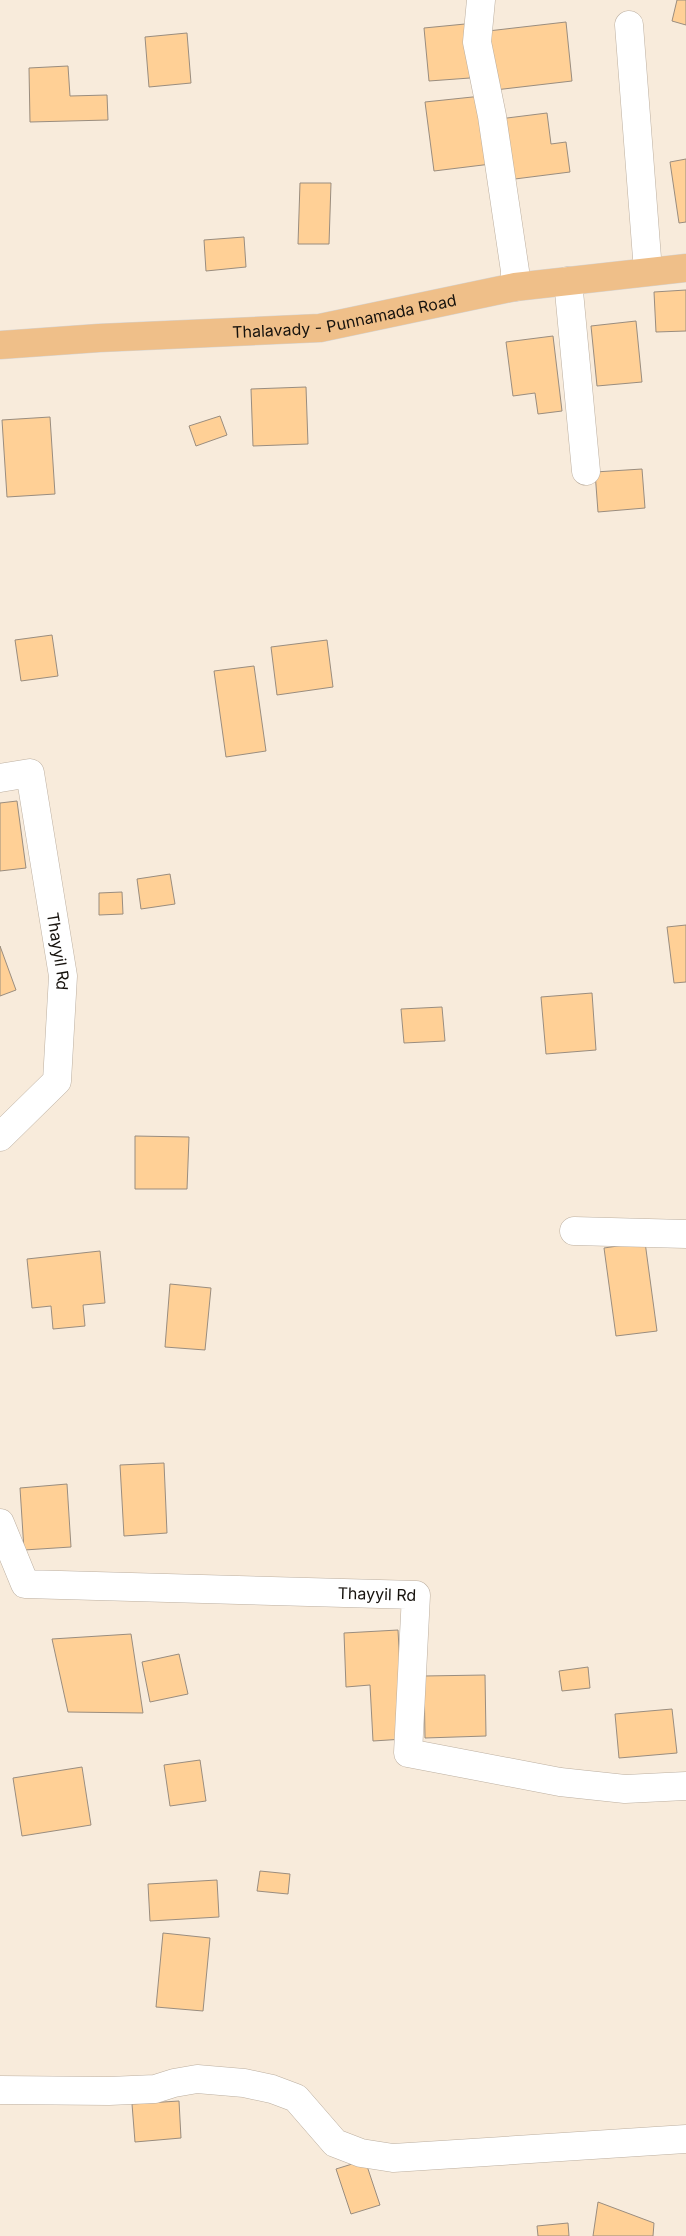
<svg xmlns="http://www.w3.org/2000/svg" width="686" height="2236" font-family="Inter,sans-serif">
<style>
.building{fill:#ffd096;stroke:#9a8d7f}
.lines{fill:none;stroke-linecap:round;stroke-linejoin:round}
.minor-casing{stroke:#bcafa0;stroke-width:29}
.major-casing{stroke:#d5d4d3;stroke-width:29}
.minor{stroke:#fff;stroke-width:28}
.major{stroke:#efbf89;stroke-width:28}
.labels{text-anchor:middle;dominant-baseline:central;stroke-width:4;stroke-linejoin:round;paint-order:stroke}
.street-label{font-size:16px;fill:#16120d;stroke:#f8ebdb}
</style>
<rect width="100%" height="100%" fill="#f8ebdb"/>
<g class="building">
<path d="M677 0H686V25L672 21Z"/>
<path d="M566 22 572 81 495 90 488 31Z"/>
<path d="M465 24 470 78 429 81 424 28Z"/>
<path d="M187 33 191 83 149 87 145 37Z"/>
<path d="M68 66 70 96 107 95 108 120 30 122 29 68Z"/>
<path d="M482 96 491 164 434 171 425 102Z"/>
<path d="M547 113 551 144 566 142 570 172 507 180 499 119Z"/>
<path d="M686 159V222L679 223 670 162Z"/>
<path d="M300 183H331L329 244H298Z"/>
<path d="M244 237 246 267 206 271 204 240Z"/>
<path d="M686 290V331L656 332 654 292Z"/>
<path d="M636 321 642 382 597 386 591 326Z"/>
<path d="M553 336 562 411 538 414 535 393 513 396 506 342Z"/>
<path d="M306 387 308 444 253 446 251 389Z"/>
<path d="M220 416 227 435 196 446 189 426Z"/>
<path d="M50 417 55 494 7 497 2 420Z"/>
<path d="M642 469 645 508 598 512 595 472Z"/>
<path d="M52 635 58 676 21 681 15 640Z"/>
<path d="M327 640 333 687 277 695 271 647Z"/>
<path d="M254 666 266 751 226 757 214 671Z"/>
<path d="M17 801 26 868 0 871V803Z"/>
<path d="M170 874 175 904 141 909 137 879Z"/>
<path d="M122 892 123 914 99 915V893Z"/>
<path d="M686 925V982L674 983 667 927Z"/>
<path d="M0 946 16 990 0 996Z"/>
<path d="M592 993 596 1050 546 1054 541 997Z"/>
<path d="M442 1007 445 1041 404 1043 401 1009Z"/>
<path d="M135 1136 189 1137 187 1189H135Z"/>
<path d="M645 1242 657 1331 616 1336 604 1248Z"/>
<path d="M100 1251 105 1303 83 1305 85 1326 53 1329 51 1306 32 1308 27 1259Z"/>
<path d="M170 1284 211 1288 205 1350 165 1347Z"/>
<path d="M164 1463 167 1533 124 1536 120 1465Z"/>
<path d="M67 1484 71 1547 24 1550 20 1488Z"/>
<path d="M398 1630 404 1739 373 1741 370 1685 346 1687 344 1633Z"/>
<path d="M131 1634 143 1713 68 1712 52 1639Z"/>
<path d="M179 1654 188 1694 150 1702 142 1662Z"/>
<path d="M588 1667 590 1688 562 1691 559 1671Z"/>
<path d="M485 1675 486 1736 425 1738 424 1676Z"/>
<path d="M672 1709 677 1753 619 1758 615 1714Z"/>
<path d="M200 1760 206 1801 170 1806 164 1765Z"/>
<path d="M82 1767 91 1825 22 1836 13 1778Z"/>
<path d="M260 1871 290 1874 288 1894 257 1891Z"/>
<path d="M217 1880 219 1917 150 1921 148 1884Z"/>
<path d="M163 1933 210 1938 203 2011 156 2007Z"/>
<path d="M179 2101 181 2138 135 2142 132 2104Z"/>
<path d="M365 2160 380 2205 351 2214 336 2169Z"/>
<path d="M598 2202 654 2223 653 2236H593Z"/>
<path d="M568 2223 569 2236H538L537 2226Z"/>
</g>
<g class="lines">
<g class="minor-casing">
<g id="minor">
<path d="M481 0 477 42 492 116 515 271V287"/>
<path d="M629 25 648 271"/>
<path d="M568 281 586 471"/>
<path id="s1" d="M0 778 30 773 63 976 57 1081 0 1137"/>
<path d="M574 1231 686 1234"/>
<path id="s2" d="M0 1523 25 1584 416 1595 408 1753 560 1782 625 1789 686 1786"/>
<path d="M0 2090 109 2091 155 2089 174 2083 197 2079 244 2083 272 2089 296 2098 335 2143 361 2153 393 2158 686 2139"/>
</g>
</g>
<g class="major-casing">
<g id="major">
<path id="s3" d="M0 345 99 338 320 328 515 287 686 268"/>
</g>
</g>
<use href="#minor" class="minor"/>
<use href="#major" class="major"/>
</g>
<g class="labels">
<g class="street-label">
<text stroke="none"><textPath href="#s3" startOffset="346">Thalavady - Punnamada Road</textPath></text>
<text stroke="none"><textPath href="#s1" startOffset="211">Thayyil Rd</textPath></text>
<text stroke="none"><textPath href="#s2" startOffset="418">Thayyil Rd</textPath></text>
</g>
</g>
</svg>
